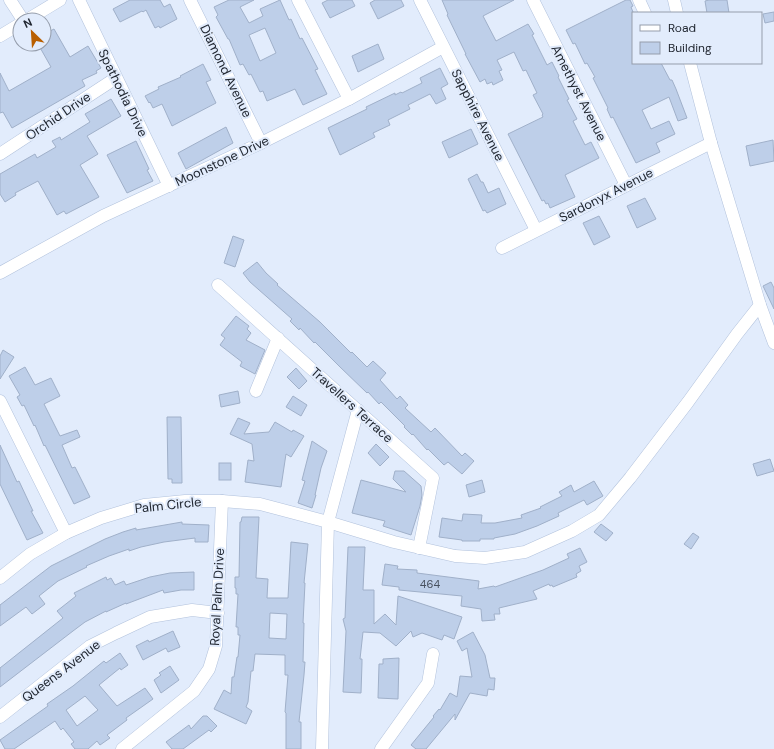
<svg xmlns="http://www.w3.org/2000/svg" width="774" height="749" font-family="'DM Sans',sans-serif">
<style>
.building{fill:#becfe9;stroke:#a0b0c9;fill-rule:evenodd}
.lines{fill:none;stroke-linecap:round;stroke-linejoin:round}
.street-casing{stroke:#b2c2dc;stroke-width:13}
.street{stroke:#fff;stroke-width:12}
.labels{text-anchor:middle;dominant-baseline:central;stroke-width:4;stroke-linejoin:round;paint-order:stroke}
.number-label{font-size:11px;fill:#48515f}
.street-label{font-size:13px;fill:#212731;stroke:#e2ecfc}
</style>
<rect width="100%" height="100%" fill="#e2ecfc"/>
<g class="building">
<path d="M130 0H160L164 7 170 4 177 19 160 28 159 26 155 28 146 10 143 12 142 11 120 22 113 9Z"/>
<path d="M229 0H254L240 7 249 23 263 16 260 9 280 0 289 20 291 19 300 39 302 38 318 69 315 70 327 94 303 105 295 89 267 101 263 91 260 92 251 74 249 75 243 64 240 65 229 39H228L216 17 218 15 214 7ZM265 28 276 53 260 61 249 35Z"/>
<path d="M328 0H352L355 6 330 18 322 3Z"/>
<path d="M375 0H401L404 6 378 19 370 3Z"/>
<path d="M442 0H514L483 16 496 41 528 24 534 34 532 35 547 65 552 62 559 76 558 77 569 99 567 100 577 119 573 121 585 145 591 142 599 158 565 175 575 197 550 208 548 203 546 204 544 200 542 201 508 134 543 117 542 115 543 114 533 95 537 93 526 70 523 71 514 52 497 60 502 70 499 71 503 80 493 85 492 82 487 84 485 79 480 82 465 54H466L447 15 448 14Z"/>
<path d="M626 0H630L633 6 631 7 633 12V63H661L670 80H672L676 89 687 118 678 121 669 97 642 110 651 129 669 121 675 134 656 143 660 152 636 163 613 117 611 118 607 109 608 108 593 78 595 77 587 63 585 64 575 43 573 44 566 30Z"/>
<path d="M709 0H727L729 13H707L705 1Z"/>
<path d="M774 12V21L765 23 763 14Z"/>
<path d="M54 29 70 57 88 46 101 68 96 71 97 73 82 80 85 86 12 128 3 112 0 113V73L9 91 51 67 38 44H44V34Z"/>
<path d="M378 44 384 59 358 72 352 56Z"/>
<path d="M203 64 211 80 206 82 216 103 172 126 162 104 153 108 150 102 149 103 145 96 159 89 158 87 181 77 180 76Z"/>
<path d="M440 68 448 84 441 88 446 99 436 104 430 94 408 105 410 109 388 120 390 125 373 133 375 137 340 155 328 128 367 109 366 107 395 93V95L401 92 402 93 422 83 420 78Z"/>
<path d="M111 99 121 116 87 136 98 154 80 165 99 197 66 214 64 211 57 215 38 181 15 193 16 195 5 202 0 194V174L35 154 37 158 56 147 52 141 60 137 61 140 90 122 85 114Z"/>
<path d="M226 127 233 143 186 169 178 153Z"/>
<path d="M471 129 478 144 449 158 442 142Z"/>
<path d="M773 140 774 161 750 166 746 146Z"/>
<path d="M136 141 149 169 147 170 153 181 127 193 107 155Z"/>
<path d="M477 174 481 182H483L488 193 499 188 506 204 487 213 485 210 483 211 468 179Z"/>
<path d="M645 198 656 219 637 228 627 206Z"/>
<path d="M599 216 610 237 594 245 583 223Z"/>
<path d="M233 236 244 240 235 267 224 263Z"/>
<path d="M257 262 266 273 278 284 277 285 320 322 351 353 352 352 367 367 373 361 386 373 380 380 397 399 400 396 408 405 405 408 431 432 435 428 462 456 465 453 474 461 462 474 448 462 444 465 428 449 427 450 413 434 412 435 404 427 405 426 381 402 379 404 368 392 367 393 339 366 315 342 314 343 300 328 299 330 290 321 292 319 250 282 243 273Z"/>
<path d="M771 282 774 288V309L763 286Z"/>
<path d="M236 316 249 326 247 329 251 333 246 340 265 350 255 374 240 366 242 362 220 345 225 338 221 335Z"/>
<path d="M3 350 14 357 0 379V356Z"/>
<path d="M25 367 35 385 51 378 60 396 44 404 60 436 77 430 80 437 62 445 72 468 75 467 90 497 74 504 45 445 44 446 35 425 34 426 24 405 22 406 17 397 20 395 9 376Z"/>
<path d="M296 368 307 381 299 389 287 377Z"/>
<path d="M238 391 240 403 221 407 219 395Z"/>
<path d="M293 396 307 405 301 416 286 407Z"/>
<path d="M167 417H181L182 483H172V479H168Z"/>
<path d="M238 418 250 423 244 434 269 432 275 422 292 432 293 430 304 436 291 457 286 454 281 487 245 482 248 460 254 461 252 444 230 434Z"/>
<path d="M312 441 327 451 321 468 315 495H316L312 508 298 503 305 481 302 480Z"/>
<path d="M376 444 389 457 380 466 368 453Z"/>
<path d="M0 445 17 482 19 481 33 511H31L43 533 27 540 0 484Z"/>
<path d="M770 459 774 471 757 476 753 464Z"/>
<rect x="219" y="463" width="12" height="17"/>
<path d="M395 471H404L421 486 422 495 420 506 411 535 383 526 385 521 352 513 361 480 406 492 393 479Z"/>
<path d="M482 480 485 492 469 497 466 485Z"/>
<path d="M594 481 603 496 587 505 584 500 558 513 559 516 537 526 515 534 494 538V539H480V541H462V540L439 537 442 518 462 521 463 514 482 515 481 523H495L522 518 521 515 541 508 540 507 562 496 559 492 571 485 574 492Z"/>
<path d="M242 517H259L256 578 268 579 267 598H288L291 542 308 544 304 583H305L303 623H304L303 662H305L304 675 299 722H301V749H286V713L285 712 288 675H285V655L255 654 253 671H251L248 702 246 707 252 711 246 724 214 709 224 690 231 694 232 677H234L237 657H238L240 635H238V627H236L238 594H236V588H235V577H239L240 522H241ZM270 613 287 614 286 639 269 638Z"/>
<path d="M182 522V524L209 525 208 542H195V538L164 542 141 547 129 551V549L109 556 86 566 87 567 58 581 39 596 45 604 32 614 26 607 0 626V605L51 566 105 539 123 532 136 528V530Z"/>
<path d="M601 524 613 533 606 541 594 532Z"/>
<path d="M693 533 699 537 691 549 684 544Z"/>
<path d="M348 547H365L363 590H374V624L385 614 396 625 398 596 462 617 454 639 444 635 442 640 422 633 413 637 411 631 396 646 380 633 363 632 360 659H362V663L361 693 343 692 346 631 343 619 345 618Z"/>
<path d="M580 548 587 562 579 566 581 571 576 574 577 577 553 587 552 585 550 586 549 584 533 591 537 599 499 608 500 614H494L495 620 482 621 481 609 461 606 462 596 399 590V587L382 585 385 564 398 566 397 569 417 570V573L479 581 478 589 494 586 495 587 543 570 569 558 567 554Z"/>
<path d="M194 572V590H181L164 593 163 590 126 604V603L106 612V611L85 622 73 631 0 687V668L63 618 57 611 76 596 74 593 106 577 107 580 111 578 115 585 124 581 126 585 150 577 170 573Z"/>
<path d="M173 631 180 647 168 652 166 648 143 660 136 646 148 640 149 642Z"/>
<path d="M473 632 485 655 490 678H495L494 690 488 689 487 696 470 693 455 720V714L426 749H416L411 745 434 717 433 716 439 709 440 710 450 693 457 697 460 676 472 677 467 648 462 651 457 641Z"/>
<path d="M120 653 128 665 121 670 120 668 99 685 117 706 145 688 153 699 126 718 127 720 107 735 110 738 100 745 97 741 88 749H75L71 744 74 742 63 728 61 730 55 721 14 749H5L0 740 48 706 47 704 73 686 104 661 106 663ZM85 696 98 710 77 726 66 710Z"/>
<path d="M399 658 398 699 378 698 379 664H383V659Z"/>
<path d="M170 666 179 680 161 693 154 680 161 675 159 673Z"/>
<path d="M203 716H207L217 726 211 732 209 730 183 749H172L166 742 189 725 191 729Z"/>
</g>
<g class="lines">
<g class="street-casing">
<g id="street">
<path d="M10 0 23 20"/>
<path d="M79 0 169 186"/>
<path d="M190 0 261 143"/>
<path d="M298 0 349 99"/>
<path d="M420 0 536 230"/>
<path d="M533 0 626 185"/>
<path d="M639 0 645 13"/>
<path d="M674 0 677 13"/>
<path d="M27 20 60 0"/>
<path d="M0 36 20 24"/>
<path d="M690 63 711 143 760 305 774 343"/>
<path d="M0 154 116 78"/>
<path d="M502 248 711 143"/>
<path d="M0 273 103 216 261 143 349 99 443 47"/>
<path d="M218 285 433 478 419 548"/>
<path d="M256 391 278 338"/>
<path d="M0 401 66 533"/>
<path d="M0 578 30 554 66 533 101 518 144 505 185 501H222L260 504 328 522 394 542 455 556 485 558 525 552 572 531 599 515 630 478 688 402 737 334 760 305"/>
<path d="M0 717 90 646 116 633 150 617 192 610 218 613"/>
<path d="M122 749 194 691 209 669 216 646 222 501"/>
<path d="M322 749 328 522 358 410"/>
<path d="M381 749 428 683 433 654"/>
</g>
</g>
<use href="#street" class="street"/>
</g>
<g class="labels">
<g class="number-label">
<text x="430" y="584">464</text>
</g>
<g class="street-label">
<text transform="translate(226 71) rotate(64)">Diamond Avenue</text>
<text transform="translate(123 93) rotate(64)">Spathodia Drive</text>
<text transform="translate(579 93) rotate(63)">Amethyst Avenue</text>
<text transform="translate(478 115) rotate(63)">Sapphire Avenue</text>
<text transform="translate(58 116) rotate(-34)">Orchid Drive</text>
<text transform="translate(222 161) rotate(-25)">Moonstone Drive</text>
<text transform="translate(606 195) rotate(-27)">Sardonyx Avenue</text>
<text transform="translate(352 405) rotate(42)">Travellers Terrace</text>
<text transform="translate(168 505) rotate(-6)">Palm Circle</text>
<text transform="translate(217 597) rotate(-87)">Royal Palm Drive</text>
<text transform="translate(61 671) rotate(-37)">Queens Avenue</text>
</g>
</g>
<rect x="632" y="12" width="130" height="52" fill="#e2ecfc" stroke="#959dab"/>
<rect x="640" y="25" width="20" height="6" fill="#ffffff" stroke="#959dab"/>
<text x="668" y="32" font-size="12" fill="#212731">Road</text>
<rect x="640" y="42" width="20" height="12" fill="#becfe9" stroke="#959dab"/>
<text x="668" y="52" font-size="12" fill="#212731">Building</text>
<g transform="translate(32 32) rotate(335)"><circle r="19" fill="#e2ecfc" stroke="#959dab"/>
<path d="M0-3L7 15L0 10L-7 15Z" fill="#b95f00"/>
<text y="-6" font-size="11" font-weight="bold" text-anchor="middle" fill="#212731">N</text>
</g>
</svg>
